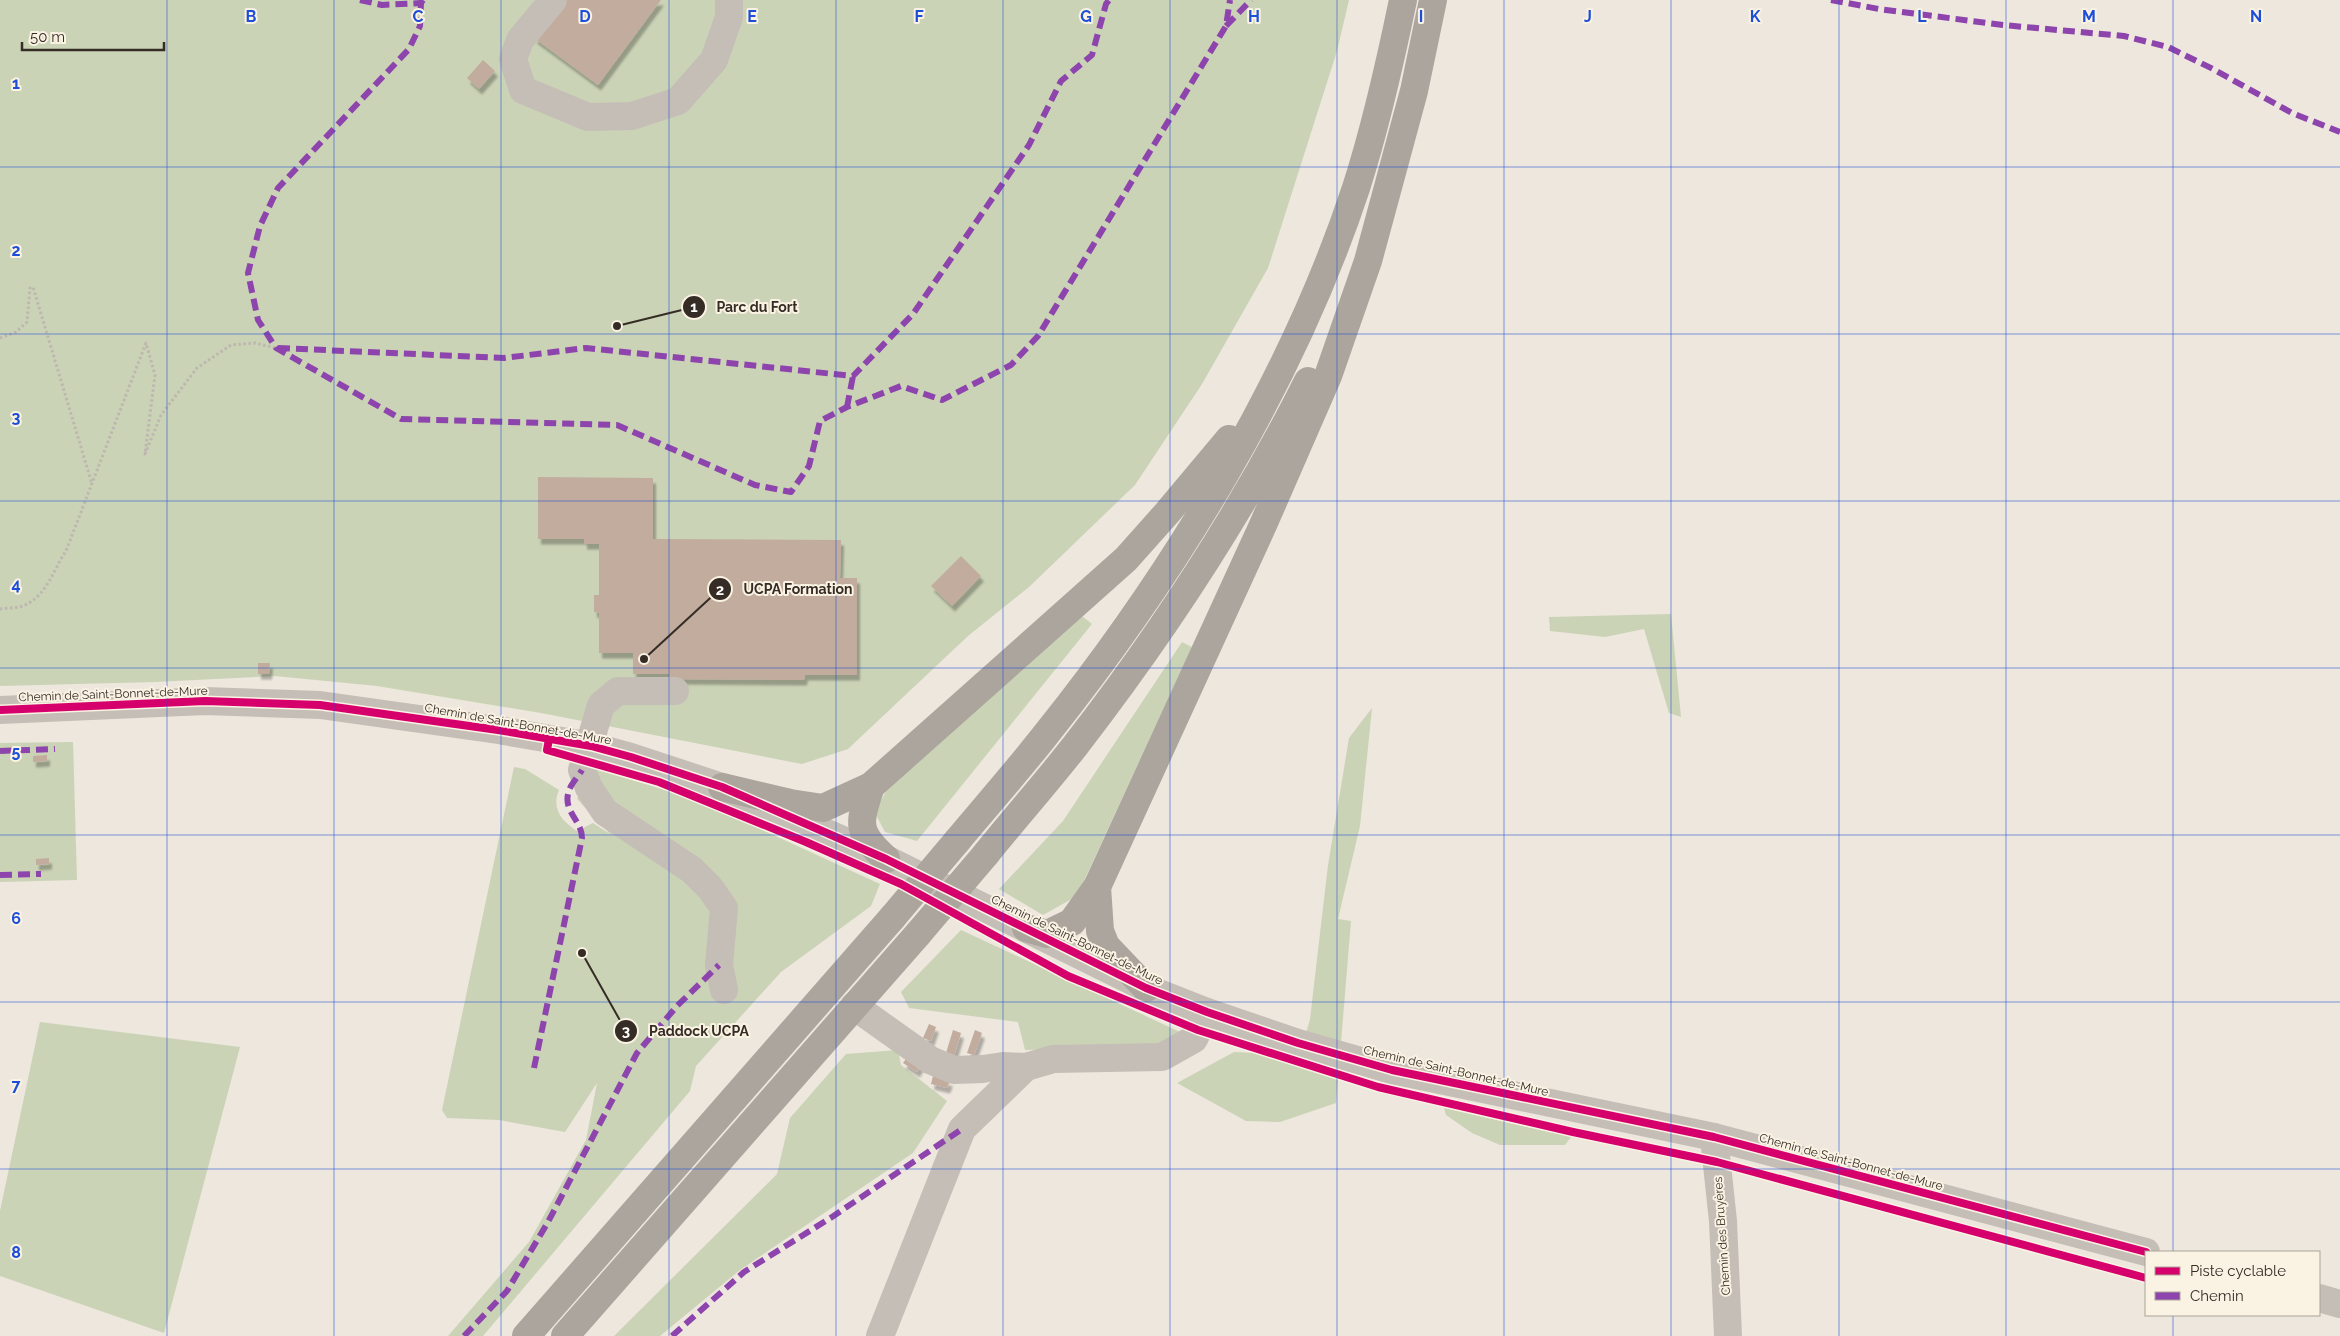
<svg xmlns="http://www.w3.org/2000/svg" width="2340" height="1336" font-family="Raleway,sans-serif">
<style>
.green{fill:#cbd3b6}
.building{fill:#c2ac9e;filter:url(#shadow)}
.lines{fill:none;stroke-linecap:round;stroke-linejoin:round}
.path{stroke:#bdb7af;stroke-width:3;stroke-dasharray:2.5 2.5;stroke-linecap:butt}
.minor{stroke:#c5beb6;stroke-width:28}
.highway{stroke:#aba59d;stroke-width:28}
.highway-bridge{stroke:#aba59d;stroke-width:28}
.quiet{stroke:#8e44ad;stroke-width:6;stroke-dasharray:12 6;stroke-linecap:butt}
.cycleway-casing{stroke:#faf2e3;stroke-width:11}
.cycleway{stroke:#d6006c;stroke-width:8}
.grid{fill:none;stroke:#1d4ed8;stroke-width:1;stroke-opacity:0.55}
.labels{text-anchor:middle;dominant-baseline:central;stroke-width:4;stroke-linejoin:round;paint-order:stroke}
.street-label{font-size:12px;fill:#352c25;stroke:#faf2e3}
.grid-label{font-size:16px;text-anchor:middle;font-weight:bold;fill:#1d4ed8;stroke:#faf2e3;stroke-width:4;stroke-linejoin:round;paint-order:stroke}
.leader{fill:none;stroke:#352c25;stroke-width:2}
.callout-dot{fill:#352c25;stroke:#faf2e3;stroke-width:2}
.mark-label{font-size:15px;text-anchor:middle;font-weight:bold;fill:#fff}
.callout-label{font-size:14px;text-anchor:middle;font-weight:bold;fill:#352c25;stroke:#faf2e3;stroke-width:4;stroke-linejoin:round;paint-order:stroke}
</style>
<defs>
<filter id="shadow"><feDropShadow dx="3" dy="5.5" stdDeviation="1" flood-color="#0004"/></filter>
</defs>
<rect width="100%" height="100%" fill="#ede7dd"/>
<g class="green">
<path d="M0 0H1349L1337 51 1268 268 1202 384 1135 485 1029 587 968 636 848 749 802 764 541 713 377 686 275 676 155 682 0 686Z"/>
<path d="M1671 614 1681 717 1669 713 1644 629 1605 637 1550 631 1549 617Z"/>
<path d="M1082 616 1092 624 917 841 885 832 875 813 890 783Z"/>
<path d="M1182 642 1192 647 1077 896 1043 915 999 889 1063 821Z"/>
<path d="M1372 708 1360 826 1338 919 1351 921 1336 1103 1280 1122 1246 1121 1177 1083 1234 1052 1300 1055 1310 1019 1328 865 1349 738Z"/>
<path d="M73 742 77 880 0 882V743Z"/>
<path d="M514 767 525 769 559 790C551 809 562 821 577 831L593 823 610 834 577 799 592 768 695 799 880 884 871 906 781 972 696 1066 690 1091 483 1336H448L529 1242 586 1140 597 1083 565 1132 499 1120 447 1118 442 1110Z"/>
<path d="M961 930 1180 1032 1175 1046 1025 1050 1018 1022 909 1008 901 992Z"/>
<path d="M40 1022 240 1047 164 1333 0 1276V1211Z"/>
<path d="M898 1050 901 1065 947 1101 913 1153 740 1270 660 1336H614L777 1174 790 1118 846 1054Z"/>
<path d="M1444 1108 1571 1137 1565 1145H1500L1472 1133 1446 1115Z"/>
</g>
<g class="building">
<path d="M563 0H661L598 85 534 38Z"/>
<path d="M483 60 495 71 479 89 467 78Z"/>
<path d="M538 477 653 478V539L841 540 840 578H857V675H805L804 680 669 679V674H633V653H599V613L594 612V595H599V544H584V539H538Z"/>
<path d="M961 556 981 576 952 606 931 586Z"/>
<path d="M258 663H270L269 674H258Z"/>
<path d="M47 755V761L33 762V756Z"/>
<path d="M49 858V864L36 865V859Z"/>
<path d="M929 1024 936 1027 931 1041 923 1038Z"/>
<path d="M953 1030 961 1033 954 1056 946 1053Z"/>
<path d="M975 1030 982 1033 974 1055 967 1053Z"/>
<path d="M908 1056 921 1065 917 1072 903 1063Z"/>
<path d="M933 1076 950 1081 947 1088 931 1084Z"/>
</g>
<g class="lines">
<g class="path">
<path d="M0 338 16 332 27 322 30 288 33 287 92 484"/>
<path d="M0 609C7 608 17 608 23 606 47 596 53 570 66 551L146 343 155 375 145 454 161 415 197 368 231 345 255 343 276 348"/>
</g>
<g class="minor">
<path d="M553 0 520 40 513 59 523 90 588 117 632 116 678 101 714 60 729 17V0"/>
<path d="M675 691H618L601 705 582 770 589 788 605 812 692 870 710 888 724 908 719 965 724 990"/>
<path d="M0 710 205 701 320 705 498 730 591 746 631 757 722 787 886 859 1146 988 1207 1012 1298 1043 1392 1070 1714 1137 2146 1252"/>
<path d="M854 1006 930 1060 954 1070 983 1069 1003 1066 1026 1067"/>
<path d="M1714 1137 1723 1221 1728 1336"/>
<path d="M2319 1298 2340 1304"/>
<path d="M880 1336 962 1129 1026 1067 1053 1059 1162 1057 1194 1039 1207 1012"/>
</g>
<g class="highway">
<path d="M871 786C859 823 855 831 886 859"/>
<path d="M722 787 790 803 823 808 871 786 1126 559 1167 513 1229 439"/>
<path d="M957 841C987 805 1018 770 1047 733 1174 574 1292 382 1356 188 1376 126 1390 63 1403 0"/>
<path d="M986 854C1015 818 1046 783 1075 746 1164 631 1243 511 1308 381"/>
<path d="M1097 887 1100 931 1106 946 1146 988"/>
<path d="M1026 928 1047 934 1072 922 1097 887 1263 525 1328 376 1368 261 1414 91 1433 0"/>
<path d="M526 1336 892 918"/>
<path d="M565 1336 918 934"/>
</g>
<g class="highway-bridge">
<path d="M892 918 957 841"/>
<path d="M918 934 986 854"/>
</g>
<g class="quiet">
<path d="M360 0 382 5 421 3"/>
<path d="M423 0 421 3 420 26 409 49 278 188 260 226 248 273 258 320 276 348 401 419 617 425 755 485 791 492 809 466 820 421 847 407 901 386 942 400 1011 365 1038 336 1226 26 1230 0"/>
<path d="M1831 0 1879 9 2003 25 2124 36 2168 47 2213 69 2292 113 2340 132"/>
<path d="M1226 26 1251 0"/>
<path d="M278 348 504 358 586 348 853 376 913 314 1029 145 1061 81 1092 55 1106 4 1109 0"/>
<path d="M847 407 853 376"/>
<path d="M0 751 55 749"/>
<path d="M0 875 41 874"/>
<path d="M534 1068 582 838C582 821 564 812 568 794 569 786 578 777 582 770"/>
<path d="M464 1336 507 1291 548 1222 637 1053 677 1006 719 965"/>
<path d="M672 1336 744 1272 832 1217 962 1129"/>
</g>
<g class="cycleway-casing">
<g id="cycleway">
<path d="M0 710 205 701 320 705 498 730 591 746 631 757 722 787 886 859 1146 988 1207 1012 1298 1043 1392 1070 1714 1137 2146 1252"/>
<path d="M549 739 547 750 659 782 806 842 901 884 1068 976 1198 1030 1378 1087 1573 1132 1717 1162 2146 1278"/>
</g>
</g>
<use href="#cycleway" class="cycleway"/>
</g>
<path class="grid" d="M167 0V1336M334 0V1336M501 0V1336M669 0V1336M836 0V1336M1003 0V1336M1170 0V1336M1337 0V1336M1504 0V1336M1671 0V1336M1839 0V1336M2006 0V1336M2173 0V1252M0 167H2340M0 334H2340M0 501H2340M0 668H2340M0 835H2340M0 1002H2340M0 1169H2340M2173 1315V1336"/>
<g class="labels">
<g class="street-label">
<text transform="translate(113 694) rotate(-2)">Chemin de Saint-Bonnet-de-Mure</text>
<text transform="translate(518 724) rotate(10)">Chemin de Saint-Bonnet-de-Mure</text>
<text transform="translate(1077 940) rotate(26)">Chemin de Saint-Bonnet-de-Mure</text>
<text transform="translate(1456 1071) rotate(13)">Chemin de Saint-Bonnet-de-Mure</text>
<text transform="translate(1851 1162) rotate(15)">Chemin de Saint-Bonnet-de-Mure</text>
<text transform="translate(1722 1236) rotate(-94)">Chemin des Bruyères</text>
</g>
</g>
<g class="grid-label">
<text x="251" y="22">B</text>
<text x="418" y="22">C</text>
<text x="585" y="22">D</text>
<text x="752" y="22">E</text>
<text x="919" y="22">F</text>
<text x="1086" y="22">G</text>
<text x="1254" y="22">H</text>
<text x="1421" y="22">I</text>
<text x="1588" y="22">J</text>
<text x="1755" y="22">K</text>
<text x="1922" y="22">L</text>
<text x="2089" y="22">M</text>
<text x="2256" y="22">N</text>
<text x="16" y="89">1</text>
<text x="16" y="256">2</text>
<text x="16" y="423">3</text>
<text x="16" y="590">4</text>
<text x="16" y="757">5</text>
<text x="16" y="924">6</text>
<text x="16" y="1091">7</text>
<text x="16" y="1258">8</text>
</g>
<path class="leader" d="M617 326L694 307M644 659L720 589M582 953L626 1031"/>
<g class="callout-dot">
<circle cx="617" cy="326" r="5"/>
<circle cx="644" cy="659" r="5"/>
<circle cx="582" cy="953" r="5"/>
<circle cx="694" cy="307" r="12"/>
<circle cx="720" cy="589" r="12"/>
<circle cx="626" cy="1031" r="12"/>
</g>
<g class="mark-label">
<text x="694" y="312">1</text>
<text x="720" y="595">2</text>
<text x="626" y="1036">3</text>
</g>
<g class="callout-label">
<text x="757" y="312">Parc du Fort</text>
<text x="798" y="594">UCPA Formation</text>
<text x="699" y="1036">Paddock UCPA</text>
</g>
<rect x="2145" y="1251" width="175" height="65" fill="#faf2e3" stroke="#aba397"/>
<rect x="2155" y="1267" width="25" height="8" fill="#d6006c" stroke="#aba397"/>
<text x="2190" y="1276" font-size="15" fill="#352c25">Piste cyclable</text>
<rect x="2155" y="1292" width="25" height="8" fill="#8e44ad" stroke="#aba397"/>
<text x="2190" y="1301" font-size="15" fill="#352c25">Chemin</text>
<path d="M22 42v8h142v-8" fill="none" stroke="#352c25" stroke-width="2.5"/>
<text x="30" y="42" font-size="15" fill="#352c25" stroke="#faf2e3" stroke-width="4" paint-order="stroke">50 m</text>
</svg>
